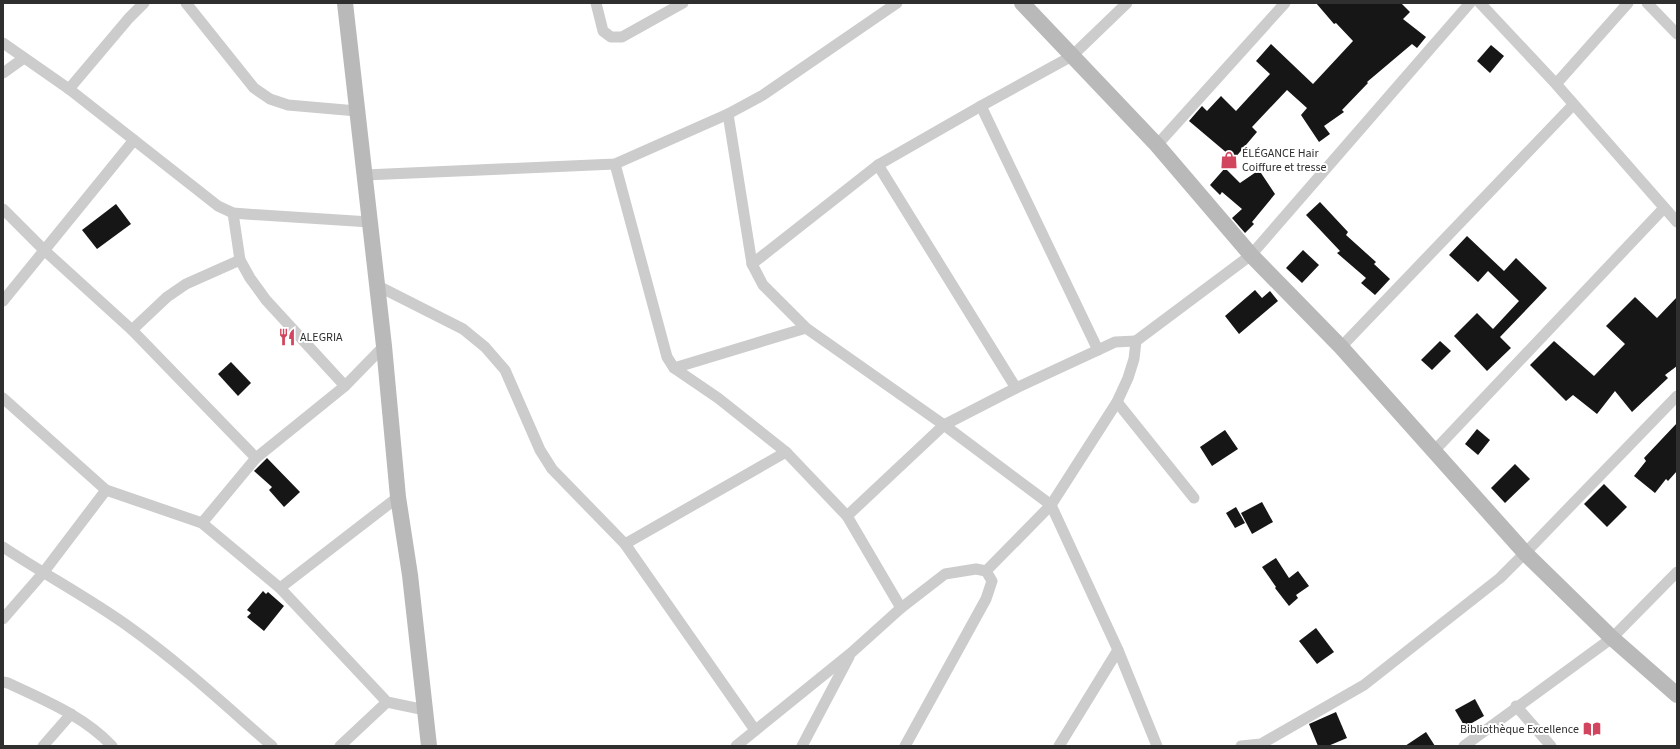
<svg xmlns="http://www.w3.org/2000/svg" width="1680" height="749" font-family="'Source Sans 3',sans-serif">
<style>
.building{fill:#161616}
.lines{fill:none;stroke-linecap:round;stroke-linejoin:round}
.street{stroke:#ccc;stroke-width:11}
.secondary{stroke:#b9b9b9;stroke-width:16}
.labels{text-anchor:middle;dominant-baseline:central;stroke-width:4;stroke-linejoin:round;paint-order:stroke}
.poi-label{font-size:12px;fill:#2f2f2f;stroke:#fff;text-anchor:start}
</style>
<rect width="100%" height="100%" fill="#fff"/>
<g class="building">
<path d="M1316 3H1401L1410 12 1403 19 1426 37 1417 48 1412 44 1367 82 1368 83 1342 110 1344 112 1324 126 1330 134 1319 142 1301 115 1307 108 1287 90 1252 127 1257 132 1234 159 1189 121 1202 106 1207 111 1221 96 1236 111 1270 74 1256 61 1271 44 1313 84 1353 41 1336 23 1334 24Z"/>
<path d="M1491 45 1504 56 1490 73 1477 61Z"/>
<path d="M1225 168 1240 183 1259 170 1275 194 1252 222 1254 224 1245 233 1232 218 1242 209 1222 192 1220 195 1210 185Z"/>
<path d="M1320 202 1348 232 1346 235 1376 262 1374 264 1390 279 1375 295 1361 283 1366 278 1337 253 1340 251 1306 215Z"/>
<path d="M116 204 131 224 97 249 82 230Z"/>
<path d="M1467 236 1504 271 1516 258 1547 288 1500 337 1511 348 1487 371 1454 336 1477 313 1493 329 1519 301 1488 271 1478 282 1449 255Z"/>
<path d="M1303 250 1319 265 1302 283 1286 268Z"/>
<path d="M1255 290 1262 298 1270 291 1278 301 1239 334 1225 316Z"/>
<path d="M1635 297 1657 318 1677 297V366L1665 375 1668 378 1632 412 1615 391 1597 414 1573 395 1566 401 1530 365 1554 341 1594 376 1625 344 1606 326Z"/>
<path d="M1440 341 1451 351 1432 370 1421 360Z"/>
<path d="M231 362 251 383 238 396 218 374Z"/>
<path d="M1677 423V471L1668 481 1666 479 1655 493 1634 476 1646 461 1644 458Z"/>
<path d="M1477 429 1490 440 1478 455 1465 444Z"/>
<path d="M1225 430 1238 449 1212 466 1200 447Z"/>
<path d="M267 458 300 492 284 507 269 490 272 487 254 471Z"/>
<path d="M1515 464 1530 479 1505 503 1491 488Z"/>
<path d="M1604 484 1627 507 1607 527 1584 504Z"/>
<path d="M1262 502 1273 522 1252 534 1241 513Z"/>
<path d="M1236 507 1245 523 1235 528 1226 513Z"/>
<path d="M1276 558 1289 578 1298 571 1309 586 1296 595 1298 598 1289 606 1275 588 1276 587 1262 567Z"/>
<path d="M263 591 266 594 268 592 284 606 264 631 247 617 251 613 247 610Z"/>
<path d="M1316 628 1334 652 1317 664 1299 641Z"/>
<path d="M1475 699 1484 716 1465 727 1455 710Z"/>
<path d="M1336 712 1347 738 1328 746H1318L1309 724Z"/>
<path d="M1426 732 1435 746H1405Z"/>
</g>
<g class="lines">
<g class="street">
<path d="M186 3 254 88 270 99 288 105 357 111"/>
<path d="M596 3 603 31 611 37H622L683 3"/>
<path d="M1480 3 1556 84 1677 222"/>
<path d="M1647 3 1677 34"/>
<path d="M3 43 69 89 218 206 233 213 246 214 370 222"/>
<path d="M3 73 24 58"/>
<path d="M1556 84 1628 3"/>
<path d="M69 89 129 18 144 3"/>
<path d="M981 106 1098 350"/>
<path d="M728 114 752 264 763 285 806 328 944 425 1051 505 1118 650 1157 746"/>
<path d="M1157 145 1285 3"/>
<path d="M615 164 667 357 674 368 718 398 786 452 847 516 901 608"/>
<path d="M878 165 1016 388"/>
<path d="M365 175 615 164 728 114 763 95 897 3"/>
<path d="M3 209 44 250 132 330 256 458"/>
<path d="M233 213 240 260 250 278 266 300 345 386"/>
<path d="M752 264 878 165 981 106 1072 56 1127 3"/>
<path d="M376 285 463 329 485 347 505 370 540 450 552 469 625 544 755 730"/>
<path d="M3 301 134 140"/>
<path d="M132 330 167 297 186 284 240 260"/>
<path d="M1341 347 1573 105"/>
<path d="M674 368 806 328"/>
<path d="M3 398 106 490 202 523 280 588 387 702 425 710"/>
<path d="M1117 402 1194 498"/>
<path d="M1434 451 1664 208"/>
<path d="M847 516 944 425 1016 388 1098 350 1115 342 1136 341"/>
<path d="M202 523 256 458 345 386 384 346"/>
<path d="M625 544 786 452"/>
<path d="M3 547C45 575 91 599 132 629 181 664 226 706 272 746"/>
<path d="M986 571 1051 505 1117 402 1128 378 1134 359 1136 341 1251 255 1470 3"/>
<path d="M280 588 398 497"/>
<path d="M3 619 43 573 106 490"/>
<path d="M3 682 8 683C44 700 84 716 112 746"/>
<path d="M1516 706 1551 746"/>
<path d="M43 746 71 714"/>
<path d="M340 746 387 702"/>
<path d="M736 746 851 653 901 608 945 574 976 569 986 571 992 581 986 599 905 746"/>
<path d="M802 746 849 657"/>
<path d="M1059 746 1118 650"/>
<path d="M1241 746 1261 744 1364 685 1500 578 1525 553 1677 396"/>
<path d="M1464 746 1612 638 1677 572"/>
</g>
<g class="secondary">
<path d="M345 3 384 346 398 497 410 575 429 746"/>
<path d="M1022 3 1157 145 1251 255 1341 347 1525 553 1612 638 1677 695"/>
</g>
</g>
<defs>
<g id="shop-bare" transform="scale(1.38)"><path d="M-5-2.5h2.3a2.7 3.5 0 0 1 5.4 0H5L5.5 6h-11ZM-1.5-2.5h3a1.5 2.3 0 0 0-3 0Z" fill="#d1455f" stroke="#fff" stroke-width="2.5" paint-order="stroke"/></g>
<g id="restaurant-bare" transform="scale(1.38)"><path d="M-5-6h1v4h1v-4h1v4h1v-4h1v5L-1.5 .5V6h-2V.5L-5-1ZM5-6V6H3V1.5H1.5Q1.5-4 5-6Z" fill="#d1455f" stroke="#fff" stroke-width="2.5" paint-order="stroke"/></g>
<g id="library-bare" transform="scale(1.38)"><path d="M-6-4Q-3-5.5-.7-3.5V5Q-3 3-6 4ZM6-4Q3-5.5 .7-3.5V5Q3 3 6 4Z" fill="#d1455f" stroke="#fff" stroke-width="2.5" paint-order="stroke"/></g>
</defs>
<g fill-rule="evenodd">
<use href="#shop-bare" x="1229" y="160"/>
<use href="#restaurant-bare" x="287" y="337"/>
<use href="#library-bare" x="1592" y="729"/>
</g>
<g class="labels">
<g class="poi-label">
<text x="1242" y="153">ÉLÉGANCE Hair<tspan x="1242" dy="14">Coiffure et tresse</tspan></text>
<text x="300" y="337">ALEGRIA</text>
<text x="1579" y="729" text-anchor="end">Bibliothèque Excellence</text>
</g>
</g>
<rect width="1680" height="749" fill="none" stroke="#2f2f2f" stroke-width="8"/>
</svg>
